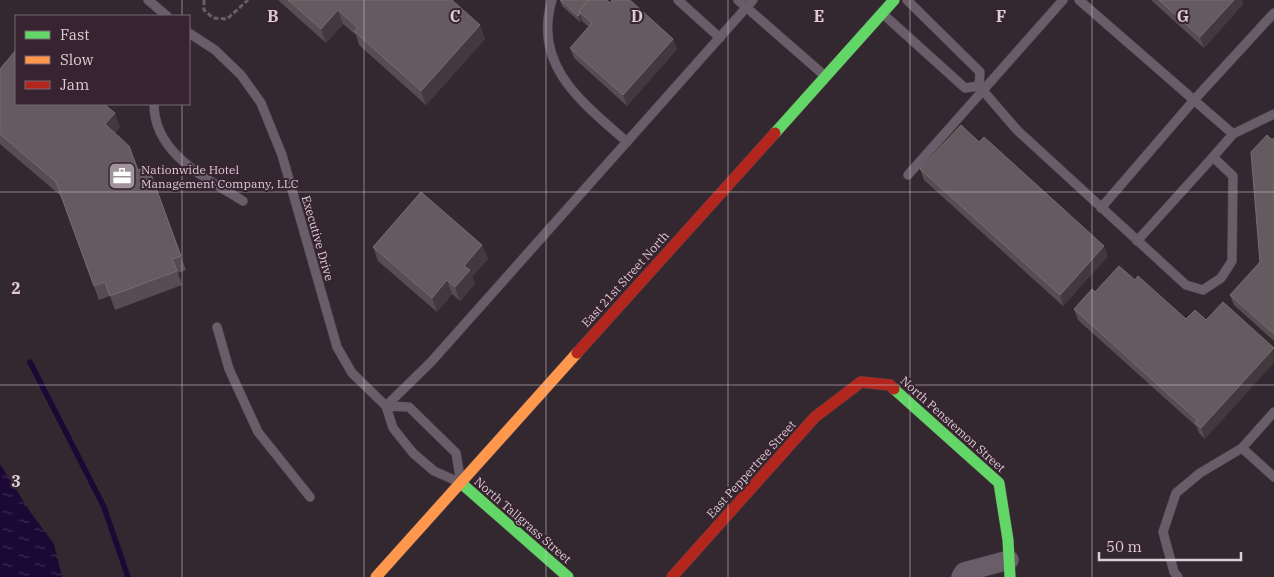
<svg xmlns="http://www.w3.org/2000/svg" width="1274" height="577" font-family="'IBM Plex Serif',serif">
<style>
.water{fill:url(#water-ripples)}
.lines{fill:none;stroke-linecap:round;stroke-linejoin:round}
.stream{stroke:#1c0835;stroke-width:5.5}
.lane-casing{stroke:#4d4349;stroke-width:10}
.street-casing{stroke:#4d4349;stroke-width:20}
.fast-casing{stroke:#4d4349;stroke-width:12}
.slow-casing{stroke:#4d4349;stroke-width:12}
.jam-casing{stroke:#4d4349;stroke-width:12}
.path{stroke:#675e67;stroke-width:3;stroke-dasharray:5 2.5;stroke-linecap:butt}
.lane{stroke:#685d69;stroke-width:9}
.street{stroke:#685d69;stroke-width:19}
.fast{stroke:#63d668;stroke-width:11}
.slow{stroke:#ff974d;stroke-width:11}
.jam{stroke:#b3261e;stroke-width:11}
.wall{fill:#564c51}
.shaded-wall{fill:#42383d}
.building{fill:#645a5f;stroke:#776c71}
.grid{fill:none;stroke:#dacdd4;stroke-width:1;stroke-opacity:0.55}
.labels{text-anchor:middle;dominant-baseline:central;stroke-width:4;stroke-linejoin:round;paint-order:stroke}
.poi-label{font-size:12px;fill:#dacdd4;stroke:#372430;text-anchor:start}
.street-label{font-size:12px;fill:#dacdd4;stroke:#372430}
.grid-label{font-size:16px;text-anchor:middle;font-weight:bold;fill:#dacdd4;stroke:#372430;stroke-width:4;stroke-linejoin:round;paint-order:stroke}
</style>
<defs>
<pattern id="water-ripples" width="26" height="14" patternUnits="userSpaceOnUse" patternTransform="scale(1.25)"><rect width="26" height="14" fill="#1c0835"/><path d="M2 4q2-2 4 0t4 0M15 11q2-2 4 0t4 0" fill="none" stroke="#3c2b51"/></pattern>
</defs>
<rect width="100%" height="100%" fill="#33282f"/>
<path class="water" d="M0 464 31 513 54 544 62 577H0Z"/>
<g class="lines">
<path class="stream" d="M30 362 104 507 128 577"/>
<g class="lane-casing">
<g id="lane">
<path d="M148 0 167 16"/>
<path d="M552 0C532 66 583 103 627 142"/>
<path d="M678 0 720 38"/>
<path d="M738 0 825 76"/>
<path d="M907 0 980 72 979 86 1017 130 1186 285 1203 290 1221 278 1232 261 1233 176 1213 157 1233 134 1274 114"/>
<path d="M1079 0 1233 134"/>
<path d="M883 14 965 88 979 86"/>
<path d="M189 33 215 50 241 75 261 103 282 155 337 347 352 373 386 406 393 428 413 453 434 471 461 483 456 453 409 407 386 406"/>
<path d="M154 104C154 154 206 178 243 201"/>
<path d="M908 175 1063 0"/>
<path d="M1101 208 1194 100 1274 13"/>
<path d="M1137 241 1213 157"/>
<path d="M217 327 229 369 258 432 310 497"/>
<path d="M386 406 431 362 753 0"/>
<path d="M1242 448 1274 477"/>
<path d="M1178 577 1174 572 1163 532 1176 493 1200 473 1242 448 1274 412"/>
</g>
</g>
<g class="street-casing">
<path id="street" d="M961 577 964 572 1009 560"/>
</g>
<g class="fast-casing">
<g id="fast">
<path d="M775 133 894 0"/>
<path d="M894 389 999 483 1008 540 1010 577"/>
<path d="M461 483 568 577"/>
</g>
</g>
<g class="slow-casing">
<path id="slow" d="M376 577 577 353"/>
</g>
<g class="jam-casing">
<g id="jam">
<path d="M577 353 775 133"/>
<path d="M672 577 815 417 861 382 890 385 894 389"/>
</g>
</g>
<path class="path" d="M204 0V10L213 18 227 19 248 0"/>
<use href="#lane" class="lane"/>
<use href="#street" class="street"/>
<use href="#fast" class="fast"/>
<use href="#slow" class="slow"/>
<use href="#jam" class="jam"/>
</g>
<g class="wall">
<path d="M278 0H452L485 39 426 105 359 45 356 35 343 24 326 43Z"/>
<path d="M560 0 610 3 673 39 677 49 627 106 574 58 570 48 589 27 583 22 582 20 580 22 562 6Z"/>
<path d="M1151 0H1242L1243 4 1204 48Z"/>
<path d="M0 69 120 127 115 133 138 170 148 166 186 270 178 273 182 285 115 310 110 296 99 300 61 196 0 144Z"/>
<path d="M1274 139V341L1234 305 1230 295 1260 262Z"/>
<path d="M920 169 1108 256 1063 306 924 180Z"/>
<path d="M482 245 488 259 472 277 475 284 460 301 452 294 437 312 378 261 373 247Z"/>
<path d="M1135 280 1186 319 1205 439 1199 433 1197 427 1078 320 1074 309 1095 292Z"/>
</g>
<g class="shaded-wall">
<path d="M1234 0H1242L1243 4 1204 48 1200 37Z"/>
<path d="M338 10 343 24 326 43 321 29Z"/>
<path d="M580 14 582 20 580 22 578 16Z"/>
<path d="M480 25 485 39 426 105 421 91Z"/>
<path d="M673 39 677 49 627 106 623 95Z"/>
<path d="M115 113 120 127 110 138 105 124Z"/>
<path d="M482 245 488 259 472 277 475 284 460 301 455 287 464 266Z"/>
<path d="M1104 246 1108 256 1063 306 1060 295Z"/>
<path d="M447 280 452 294 437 312 432 298Z"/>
<path d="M1274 348V363L1205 439 1201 428Z"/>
</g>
<g class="building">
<path d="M288 0H452L480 25 421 91 354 31 358 28 338 10 321 29Z"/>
<path d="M560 0H589L579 11 580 14 578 16Z"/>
<path d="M589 0H607L610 3 612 0H630L673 39 623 95 570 48 592 23 579 11Z"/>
<path d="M1159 0H1234L1200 37Z"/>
<path d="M16 50V104H104L115 113 105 124 129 146 138 170 148 166 181 256 172 259 177 271 110 296 105 282 94 286 56 182 0 134V69Z"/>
<path d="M961 125 979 142 984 137 1104 246 1060 295 920 169Z"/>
<path d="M1267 135 1271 139H1274V334L1230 295 1260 262 1251 152Z"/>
<path d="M421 192 482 245 464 266 470 270 455 287 447 280 432 298 373 247Z"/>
<path d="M1119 266 1135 280 1138 276 1186 319 1195 310 1206 320 1223 302 1274 348 1201 428 1195 423 1197 420 1074 309 1092 289 1095 292Z"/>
</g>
<path class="grid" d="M182 0V16M364 0V577M546 0V577M728 0V577M910 0V577M1092 0V577M182 104V577M0 192H1274M0 385H1274"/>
<defs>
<g id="office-square" transform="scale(1.4375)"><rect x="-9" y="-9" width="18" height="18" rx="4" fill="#a0939a" stroke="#372430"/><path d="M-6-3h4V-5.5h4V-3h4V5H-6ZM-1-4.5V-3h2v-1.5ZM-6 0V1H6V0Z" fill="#fff"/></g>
</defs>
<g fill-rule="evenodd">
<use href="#office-square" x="122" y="176"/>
</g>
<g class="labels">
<g class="poi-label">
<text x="141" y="169">Nationwide Hotel<tspan x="141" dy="14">Management Company, LLC</tspan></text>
</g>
<g class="street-label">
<text transform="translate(318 238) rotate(74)">Executive Drive</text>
<text transform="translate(625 279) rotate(-48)">East 21st Street North</text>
<text transform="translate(953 424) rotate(42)">North Penstemon Street</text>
<text transform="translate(751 469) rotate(-48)">East Peppertree Street</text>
<text transform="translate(523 520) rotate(41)">North Tallgrass Street</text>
</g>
</g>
<g class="grid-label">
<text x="273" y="22">B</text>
<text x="455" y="22">C</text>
<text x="637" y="22">D</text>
<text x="819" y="22">E</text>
<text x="1001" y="22">F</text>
<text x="1183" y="22">G</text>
<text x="16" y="294">2</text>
<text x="16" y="487">3</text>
</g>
<rect x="15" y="15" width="175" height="90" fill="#372430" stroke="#786872"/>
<rect x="25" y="31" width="25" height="8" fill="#63d668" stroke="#786872"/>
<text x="60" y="40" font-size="15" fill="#dacdd4">Fast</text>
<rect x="25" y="56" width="25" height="8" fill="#ff974d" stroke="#786872"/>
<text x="60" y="65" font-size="15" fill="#dacdd4">Slow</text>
<rect x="25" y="81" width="25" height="8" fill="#b3261e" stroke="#786872"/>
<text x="60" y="90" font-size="15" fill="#dacdd4">Jam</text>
<path d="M1099 552v8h142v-8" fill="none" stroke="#dacdd4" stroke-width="2.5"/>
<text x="1106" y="552" font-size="15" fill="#dacdd4" stroke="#372430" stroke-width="4" paint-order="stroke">50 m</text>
</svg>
